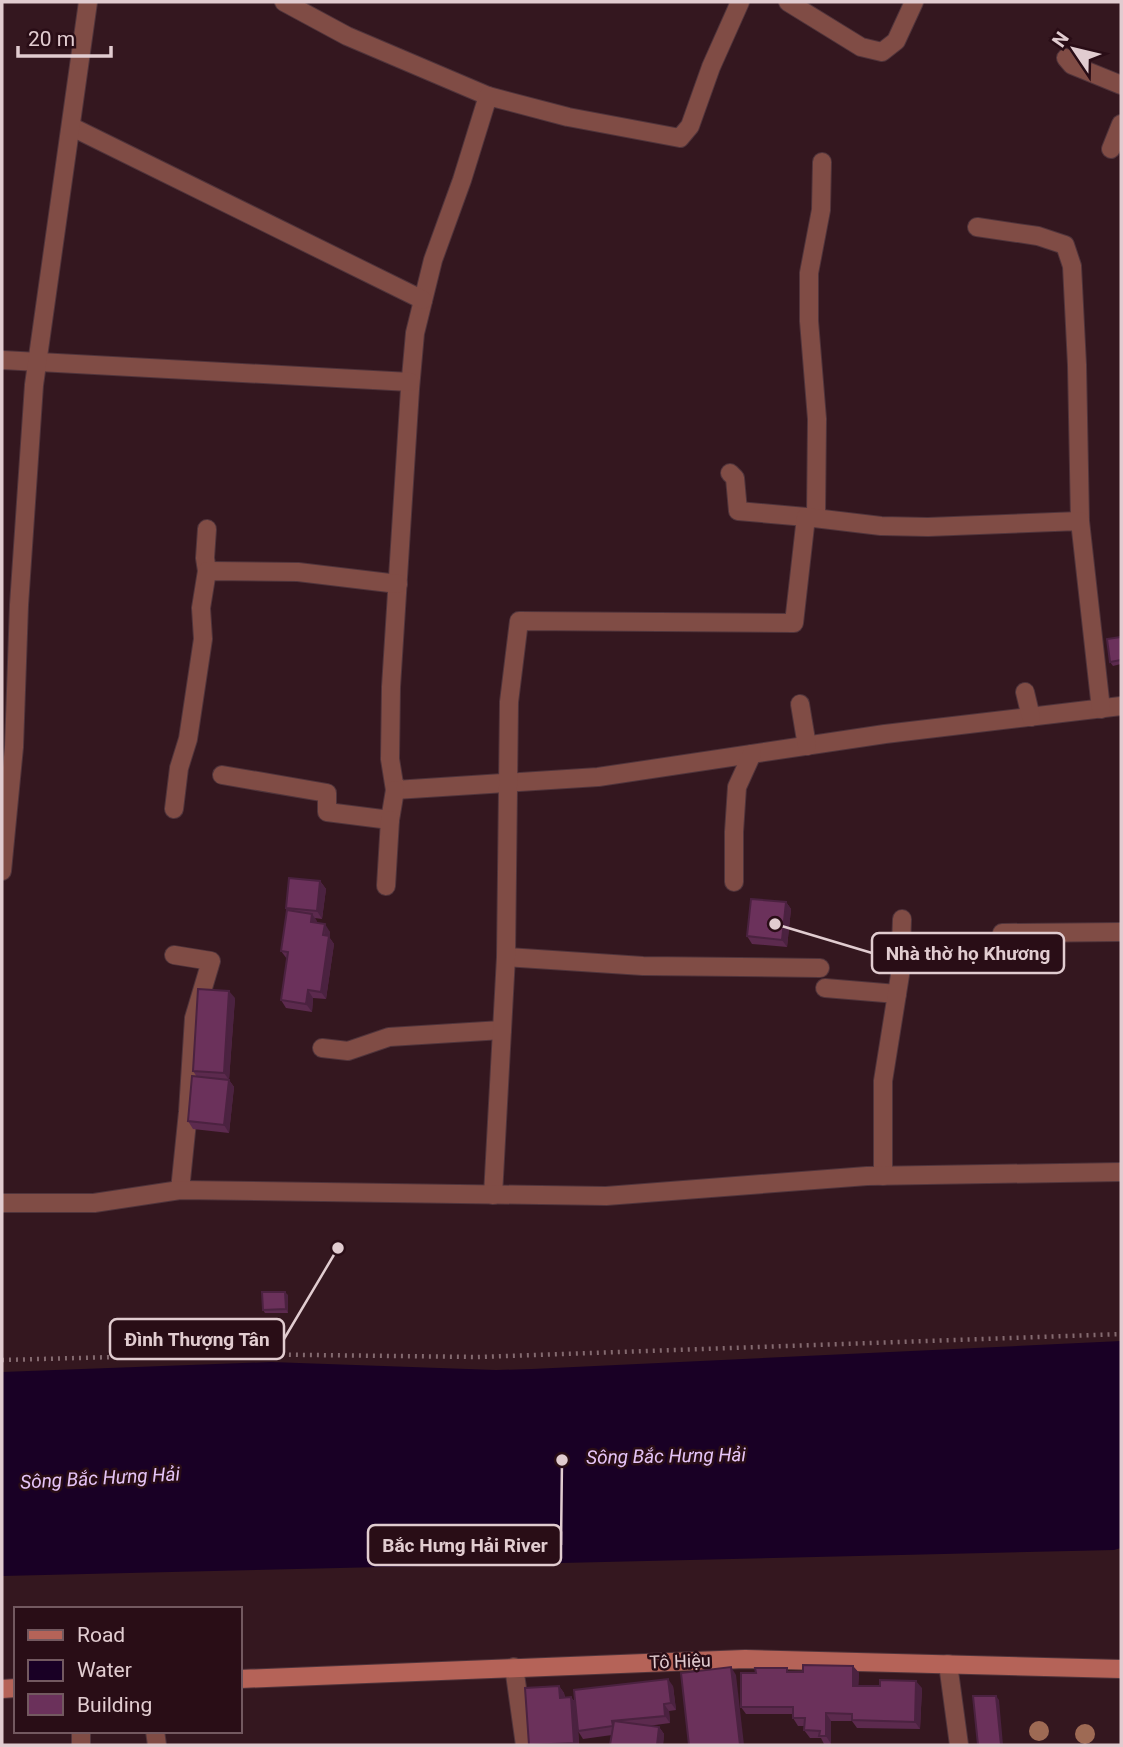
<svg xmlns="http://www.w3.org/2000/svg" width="1123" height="1747" font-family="Roboto,sans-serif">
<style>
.water{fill:#190025}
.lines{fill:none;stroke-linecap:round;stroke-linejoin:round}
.minor-casing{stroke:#50343b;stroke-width:20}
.tertiary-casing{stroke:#50343b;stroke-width:20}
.secondary-casing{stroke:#50343b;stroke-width:20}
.path{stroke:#83696f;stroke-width:4.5;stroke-dasharray:2 5;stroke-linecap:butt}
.minor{stroke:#804c45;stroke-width:18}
.tertiary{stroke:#804c45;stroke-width:18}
.secondary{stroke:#b56358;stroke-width:18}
.tree{fill:#9e6a54}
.wall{fill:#5c2a4e}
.shaded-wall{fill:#4b2240}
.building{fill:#6b315b;stroke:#4b2240;stroke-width:2}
.labels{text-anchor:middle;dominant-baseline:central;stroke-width:5;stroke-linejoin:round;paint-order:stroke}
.street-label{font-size:18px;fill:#e1ccd0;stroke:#290d16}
.water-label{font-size:19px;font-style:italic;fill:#e5c4f7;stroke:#290d16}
.leader{fill:none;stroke:#e1ccd0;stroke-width:2.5}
.callout-dot{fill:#e1ccd0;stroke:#290d16;stroke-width:2.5}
.callout{fill:#290d16;stroke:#e1ccd0;stroke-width:2.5}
.callout-label{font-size:19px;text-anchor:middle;font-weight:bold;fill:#e1ccd0}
</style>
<rect width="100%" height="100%" fill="#34171f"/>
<path class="water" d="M1121 1341V1548L1114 1550 2 1576V1372L271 1362 496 1370 532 1369Z"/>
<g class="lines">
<g class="minor-casing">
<g id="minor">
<path d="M284 2 347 36 488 96"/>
<path d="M740 2 711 67 690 126 680 138 568 117 488 96 462 180 433 260 415 333 410 389 391 687 390 759 395 790 598 777 885 734 1121 706"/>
<path d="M788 2 861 47 882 52 896 41 914 2"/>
<path d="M1066 58 1072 65 1121 85"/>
<path d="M72 127 423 300"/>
<path d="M1111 149 1121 124"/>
<path d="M977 227 1038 236 1065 245 1072 266 1077 365 1080 521"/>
<path d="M2 360 410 382"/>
<path d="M730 473 735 478 738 511 806 517"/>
<path d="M816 517 817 419 809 321V273L821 210 822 162"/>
<path d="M207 571 205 558 207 529"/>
<path d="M1025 692 1031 717"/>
<path d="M800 704 807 746"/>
<path d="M222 775 327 793V812L390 820 395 790"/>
<path d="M174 809 179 768 188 739 203 639 201 608 207 571 298 572 398 584"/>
<path d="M2 871 14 747 19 605 34 385 88 2"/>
<path d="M734 882V832L737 787 752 754"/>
<path d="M386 886 390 820"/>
<path d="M1002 933 1121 932"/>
<path d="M174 955 211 961 194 1018 188 1112 180 1190"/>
<path d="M506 957 643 966 820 968"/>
<path d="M825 988 897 994"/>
<path d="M322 1048 348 1051 389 1037 502 1030"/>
<path d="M883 1176V1081L900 975 902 919"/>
<path d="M493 1195 506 957 509 702 519 621 794 623 806 517 881 526 928 527 1080 521 1101 709"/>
<path d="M948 1664 959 1745"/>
<path d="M514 1667 525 1745"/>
<path d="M81 1731V1745"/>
<path d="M155 1731 157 1745"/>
</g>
</g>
<g class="tertiary-casing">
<path id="tertiary" d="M2 1203H94L180 1190 606 1196 867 1176 1121 1172"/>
</g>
<g class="secondary-casing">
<g id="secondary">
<path d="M240 1679 745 1659 1121 1669"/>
<path d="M2 1689 16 1688"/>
</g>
</g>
<path class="path" d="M2 1360 227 1354 477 1357 1121 1334"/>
<use href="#minor" class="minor"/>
<use href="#tertiary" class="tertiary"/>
<use href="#secondary" class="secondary"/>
</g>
<g class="tree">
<circle cx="1039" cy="1731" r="10"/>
<circle cx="1085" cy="1734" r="10"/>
</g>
<g class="wall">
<path d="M1121 637V664L1113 666 1110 662Z"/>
<path d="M320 881 326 889 322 919 315 918 317 923 330 932 329 937 334 944 326 999 313 998 312 1012 286 1008 281 1000 287 959 281 951 287 910 286 908Z"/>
<path d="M786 902 791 909 787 947 752 944 747 936Z"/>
<path d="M235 998 229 1080 234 1087 229 1133 193 1129 188 1121 197 1077 193 1071Z"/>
<path d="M288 1295V1313H265L263 1310Z"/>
<path d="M853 1666 859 1673 858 1686 922 1688 920 1729 857 1728 852 1721H831V1744H824L821 1738H810L804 1730 805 1726H798L793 1718V1714H746L741 1707 756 1673 803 1672Z"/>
<path d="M559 1686 564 1693 565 1697H571L575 1702 673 1686 676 1710 669 1711 670 1723 648 1726 659 1727 664 1734 663 1745H610L612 1735 583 1739 578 1731V1727L579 1745H529Z"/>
</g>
<g class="shaded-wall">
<path d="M320 881 326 889 322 919 317 911Z"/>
<path d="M786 902 791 909 787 947 782 940Z"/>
<path d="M312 914 317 921 316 930 311 922Z"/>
<path d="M325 924 330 932 329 937 334 944 326 999 321 992Z"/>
<path d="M308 990 313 998 312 1012 306 1004Z"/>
<path d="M229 991 235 998 229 1080 224 1073Z"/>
<path d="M229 1080 234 1087 229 1133 224 1125Z"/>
<path d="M285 1292 288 1295V1313L286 1309Z"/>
<path d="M853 1666 859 1673 858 1694 853 1686Z"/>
<path d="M731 1667 736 1675 744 1745H740Z"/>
<path d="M668 1679 673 1686 676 1710 671 1703Z"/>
<path d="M916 1681 922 1688 920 1729 915 1722Z"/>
<path d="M559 1686 564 1693 565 1705 560 1698Z"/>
<path d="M996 1696 999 1700 1003 1745H1001Z"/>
<path d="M571 1697 576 1704 579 1745H575L574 1743Z"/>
<path d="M664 1704 669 1711 670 1723 665 1716Z"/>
<path d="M826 1713 831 1721V1744L826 1736Z"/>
<path d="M659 1727 664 1734 663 1745H657Z"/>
</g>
<g class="building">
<path d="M1121 637V660L1110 662 1107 639Z"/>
<path d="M289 878 320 881 317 911 286 908Z"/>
<path d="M751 899 786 902 782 940 747 936Z"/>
<path d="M287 910 312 914 311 922 325 924 323 935 329 936 321 992 308 990 306 1004 281 1000 288 952 281 951Z"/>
<path d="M198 989 229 991 224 1073 193 1071Z"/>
<path d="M192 1076 229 1080 224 1125 188 1121Z"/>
<path d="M262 1292H285L286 1309 263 1310Z"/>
<path d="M803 1665 853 1666V1686H880V1680L916 1681 915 1722 852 1720V1714L826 1713V1736H819L820 1731 804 1730 805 1718H793V1707H741V1673H756L755 1668H787V1672H803Z"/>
<path d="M731 1667 740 1745H689L681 1673Z"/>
<path d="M668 1679 671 1703 664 1704 665 1716 612 1721 613 1726 578 1731 574 1690Z"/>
<path d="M559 1686 560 1698 571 1697 574 1743 529 1745 525 1688Z"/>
<path d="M973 1696H996L1001 1745H978Z"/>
<path d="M614 1721 659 1727 657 1745H610Z"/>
</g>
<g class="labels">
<g class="street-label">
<text transform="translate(680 1661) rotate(-2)">Tô Hiệu</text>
</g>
<g class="water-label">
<text transform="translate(666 1456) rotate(-1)">Sông Bắc Hưng Hải</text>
<text transform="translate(100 1478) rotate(-3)">Sông Bắc Hưng Hải</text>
</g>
</g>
<path class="leader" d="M775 924L872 953M338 1248L284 1339M562 1460L561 1545"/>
<g class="callout-dot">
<circle cx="775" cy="924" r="7"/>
<circle cx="338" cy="1248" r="7"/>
<circle cx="562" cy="1460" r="7"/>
</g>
<g class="callout">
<rect x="872" y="933" width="192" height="40" rx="7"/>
<rect x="110" y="1319" width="174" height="40" rx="7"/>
<rect x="368" y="1525" width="193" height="40" rx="7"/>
</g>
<g class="callout-label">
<text x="968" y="960">Nhà thờ họ Khương</text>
<text x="197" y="1346">Đình Thượng Tân</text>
<text x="465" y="1552">Bắc Hưng Hải River</text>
</g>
<rect width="1123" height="1747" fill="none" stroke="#e1ccd0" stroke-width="7"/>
<rect x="14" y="1607" width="228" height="126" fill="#290d16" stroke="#735960" stroke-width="2"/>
<rect x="28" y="1630" width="35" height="10" fill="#b56358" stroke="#735960" stroke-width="2"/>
<text x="77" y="1642" font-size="21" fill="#e1ccd0">Road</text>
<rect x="28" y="1660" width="35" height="21" fill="#190025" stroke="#735960" stroke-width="2"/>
<text x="77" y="1677" font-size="21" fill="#e1ccd0">Water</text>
<rect x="28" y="1694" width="35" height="21" fill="#6b315b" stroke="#735960" stroke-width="2"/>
<text x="77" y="1712" font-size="21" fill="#e1ccd0">Building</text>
<g transform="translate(1074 49) rotate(305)" stroke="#290d16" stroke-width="5" paint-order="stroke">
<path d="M0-5L12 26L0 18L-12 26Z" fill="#e1ccd0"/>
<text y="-10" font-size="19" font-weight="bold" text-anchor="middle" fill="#e1ccd0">N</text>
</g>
<path d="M18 46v10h93v-10" fill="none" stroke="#e1ccd0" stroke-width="3.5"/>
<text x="28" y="46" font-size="21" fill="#e1ccd0" stroke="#290d16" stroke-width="5" paint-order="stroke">20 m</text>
</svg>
